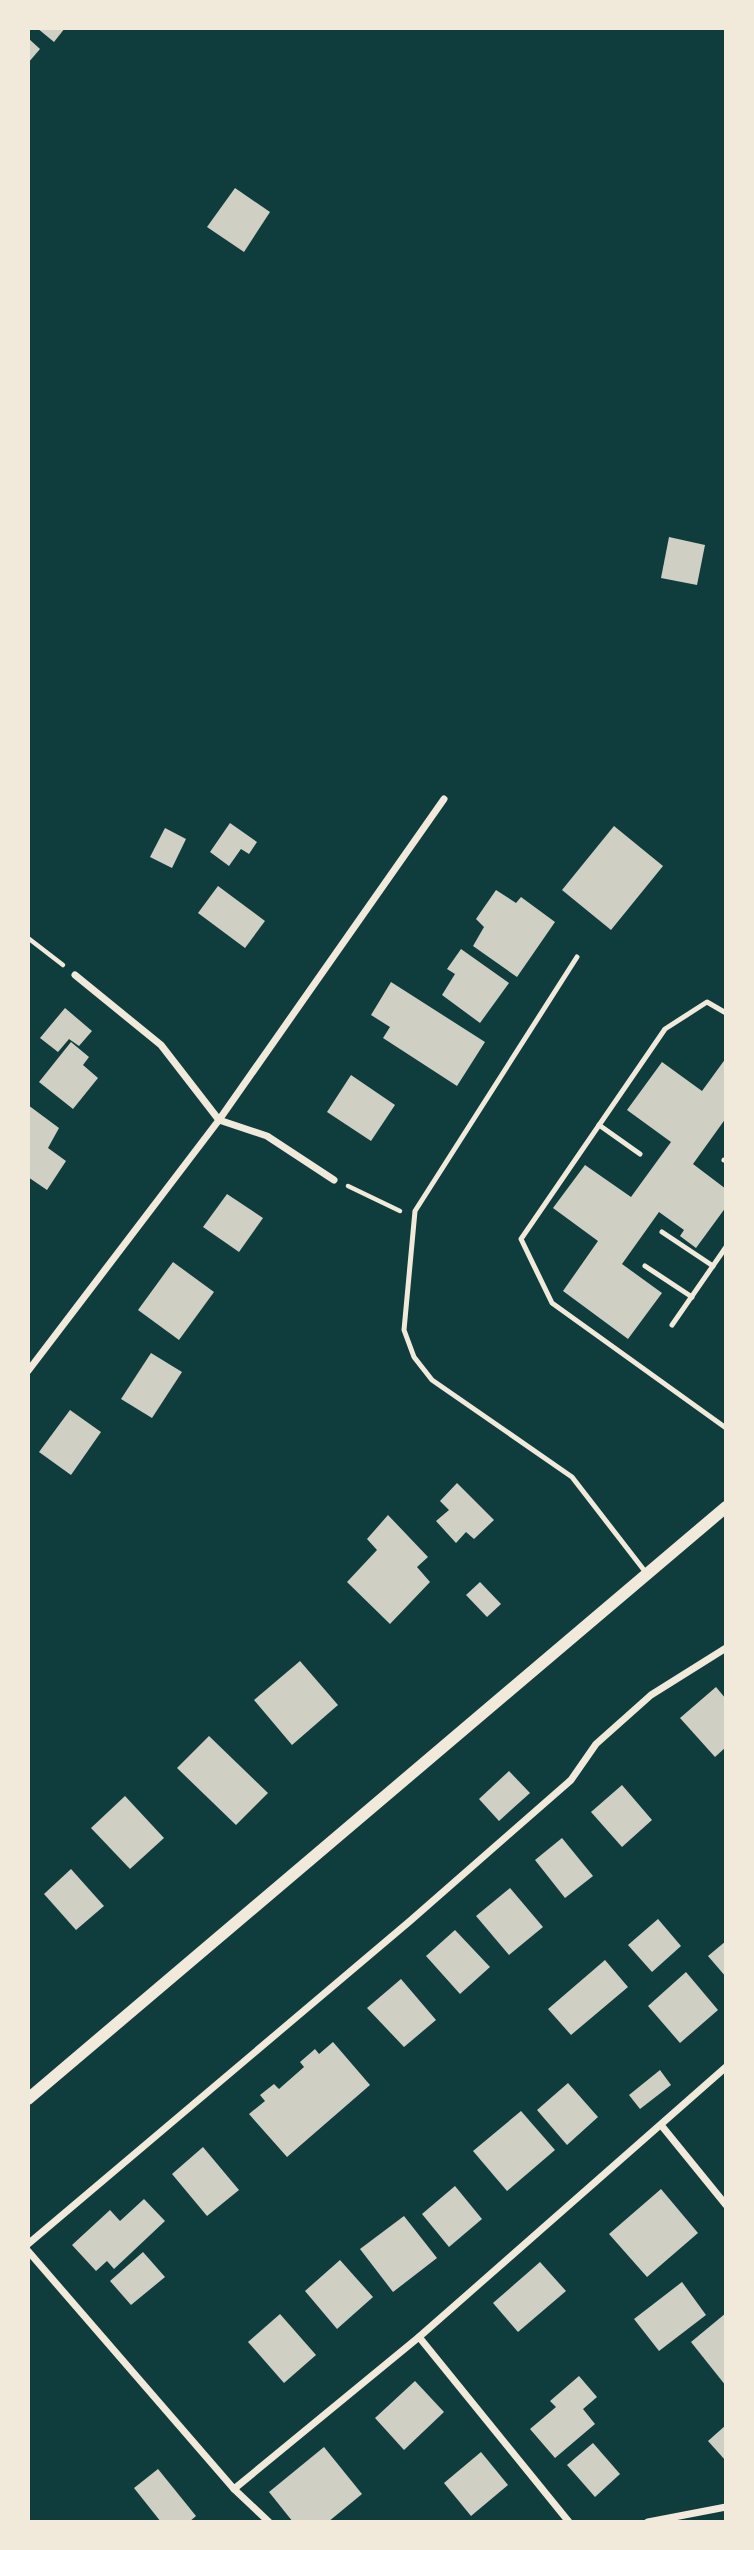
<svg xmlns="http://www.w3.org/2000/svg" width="754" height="2550" font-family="'Nunito Sans',sans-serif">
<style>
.building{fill:#cfcfc3}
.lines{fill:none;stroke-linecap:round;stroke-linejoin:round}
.path{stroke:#f1e9da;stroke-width:4.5}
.service{stroke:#f1e9da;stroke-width:5}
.minor{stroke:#f1e9da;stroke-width:7}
.tertiary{stroke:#f1e9da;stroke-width:12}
</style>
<rect width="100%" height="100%" fill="#0f3d3e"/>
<g class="building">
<path d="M37 28H65L54 42Z"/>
<path d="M28 38 40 49 28 63Z"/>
<path d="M235 188 270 212 244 252 207 227Z"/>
<path d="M669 537 705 545 697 585 661 578Z"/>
<path d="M230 823 257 842 249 854 241 849 229 866 210 852Z"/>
<path d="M614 826 663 866 611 930 562 890Z"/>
<path d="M165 828 186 839 172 868 150 857Z"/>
<path d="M218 886 265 921 245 948 198 913Z"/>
<path d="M496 890 516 903 521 897 555 922 517 977 473 946 484 927 476 919Z"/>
<path d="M461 949 509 983 480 1023 442 995 455 974 447 969Z"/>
<path d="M391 982 485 1042 457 1086 383 1038 390 1027 371 1015Z"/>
<path d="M65 1008 92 1031 79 1046 69 1039 58 1052 40 1038Z"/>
<path d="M71 1042 89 1057 83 1065 98 1078 73 1109 39 1082Z"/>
<path d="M726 1058V1118L693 1164 726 1189V1207L696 1248 680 1236 684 1230 659 1212 622 1264 662 1293 628 1339 563 1291 598 1241 553 1208 585 1165 631 1197 671 1142 627 1110 662 1062 702 1091Z"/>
<path d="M351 1075 395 1105 371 1141 327 1112Z"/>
<path d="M28 1105 59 1128 48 1148 66 1161 47 1190 28 1177Z"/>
<path d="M227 1194 263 1218 239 1252 203 1227Z"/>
<path d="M173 1262 214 1292 179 1340 138 1310Z"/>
<path d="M151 1353 182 1372 152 1418 121 1399Z"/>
<path d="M70 1410 101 1432 71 1475 39 1452Z"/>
<path d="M457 1483 494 1520 474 1539 466 1532 456 1543 436 1521 449 1510 440 1501Z"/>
<path d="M388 1515 428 1557 417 1567 430 1582 390 1624 347 1582 377 1550 367 1539Z"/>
<path d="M480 1582 501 1604 487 1617 466 1595Z"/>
<path d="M300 1661 338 1705 292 1745 254 1700Z"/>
<path d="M716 1687 726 1699V1747L715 1757 680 1718Z"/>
<path d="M209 1736 268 1793 236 1825 177 1768Z"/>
<path d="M509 1771 530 1793 499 1821 479 1799Z"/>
<path d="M622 1785 652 1820 622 1847 591 1812Z"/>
<path d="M125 1796 164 1838 130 1869 91 1828Z"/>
<path d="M562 1838 593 1876 565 1898 535 1860Z"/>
<path d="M71 1869 104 1906 76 1930 44 1894Z"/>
<path d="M510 1888 543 1927 509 1955 476 1916Z"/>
<path d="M658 1919 681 1946 652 1972 628 1945Z"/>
<path d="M455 1930 490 1967 460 1994 426 1956Z"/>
<path d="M726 1941V1977L708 1956Z"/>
<path d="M605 1960 628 1987 571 2035 548 2009Z"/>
<path d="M686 1972 718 2010 680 2043 648 2006Z"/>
<path d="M401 1979 436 2020 404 2047 367 2008Z"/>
<path d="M333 2042 370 2085 287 2157 249 2114 265 2101 260 2095 274 2084 279 2089 304 2067 300 2062 315 2049 319 2054Z"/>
<path d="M660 2070 671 2085 640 2109 629 2095Z"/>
<path d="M568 2083 598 2117 567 2145 537 2110Z"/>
<path d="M521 2111 555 2150 507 2191 473 2151Z"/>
<path d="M203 2147 239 2190 207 2216 172 2174Z"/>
<path d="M455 2186 482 2219 449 2247 422 2214Z"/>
<path d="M661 2189 698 2233 647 2277 609 2234Z"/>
<path d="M144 2199 165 2221 114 2269 107 2261 96 2271 72 2245 110 2210 120 2221Z"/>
<path d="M404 2216 437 2258 393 2292 360 2249Z"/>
<path d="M143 2252 165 2277 131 2305 110 2281Z"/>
<path d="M340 2260 373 2297 337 2329 305 2291Z"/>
<path d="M540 2262 566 2291 518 2332 493 2303Z"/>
<path d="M682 2282 706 2315 659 2351 634 2319Z"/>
<path d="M726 2313V2386L691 2342Z"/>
<path d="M280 2314 316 2355 284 2383 248 2342Z"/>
<path d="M579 2376 597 2397 583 2409 595 2424 555 2458 530 2429 556 2407 550 2401Z"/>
<path d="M415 2381 444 2412 404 2450 375 2418Z"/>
<path d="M726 2425V2461L708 2441Z"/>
<path d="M593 2443 620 2474 595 2497 567 2465Z"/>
<path d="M324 2447 362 2494 328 2522H293L269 2492Z"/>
<path d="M481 2452 508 2485 471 2516 444 2483Z"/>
<path d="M158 2469 196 2516 189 2522H161L134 2488Z"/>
</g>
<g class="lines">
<g class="path">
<path d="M28 938 63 965"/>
<path d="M348 1186 400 1211"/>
</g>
<g class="service">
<path d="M577 957 415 1211 404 1330 414 1357 432 1380 572 1477 647 1574"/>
<path d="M726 1013 707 1002 665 1029 521 1239 552 1303 726 1428"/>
<path d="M599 1125 640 1154"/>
<path d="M724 1160 726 1161"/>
<path d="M662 1232 713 1266"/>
<path d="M645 1266 692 1297"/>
<path d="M672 1325 726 1247"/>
</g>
<g class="minor">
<path d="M75 975 161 1045 219 1120 267 1136 334 1180"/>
<path d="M28 1371 219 1120 444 799"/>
<path d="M661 2125 726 2205"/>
<path d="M28 2244 410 1921 571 1780 596 1744 651 1695 726 1648"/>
<path d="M28 2251 234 2489 419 2337 726 2067"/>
<path d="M419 2337 569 2522"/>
<path d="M234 2489 269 2522"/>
<path d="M648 2522 726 2507"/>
</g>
<path class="tertiary" d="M28 2099 726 1507"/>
</g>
<rect width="754" height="2550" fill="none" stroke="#f1e9da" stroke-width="60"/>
</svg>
